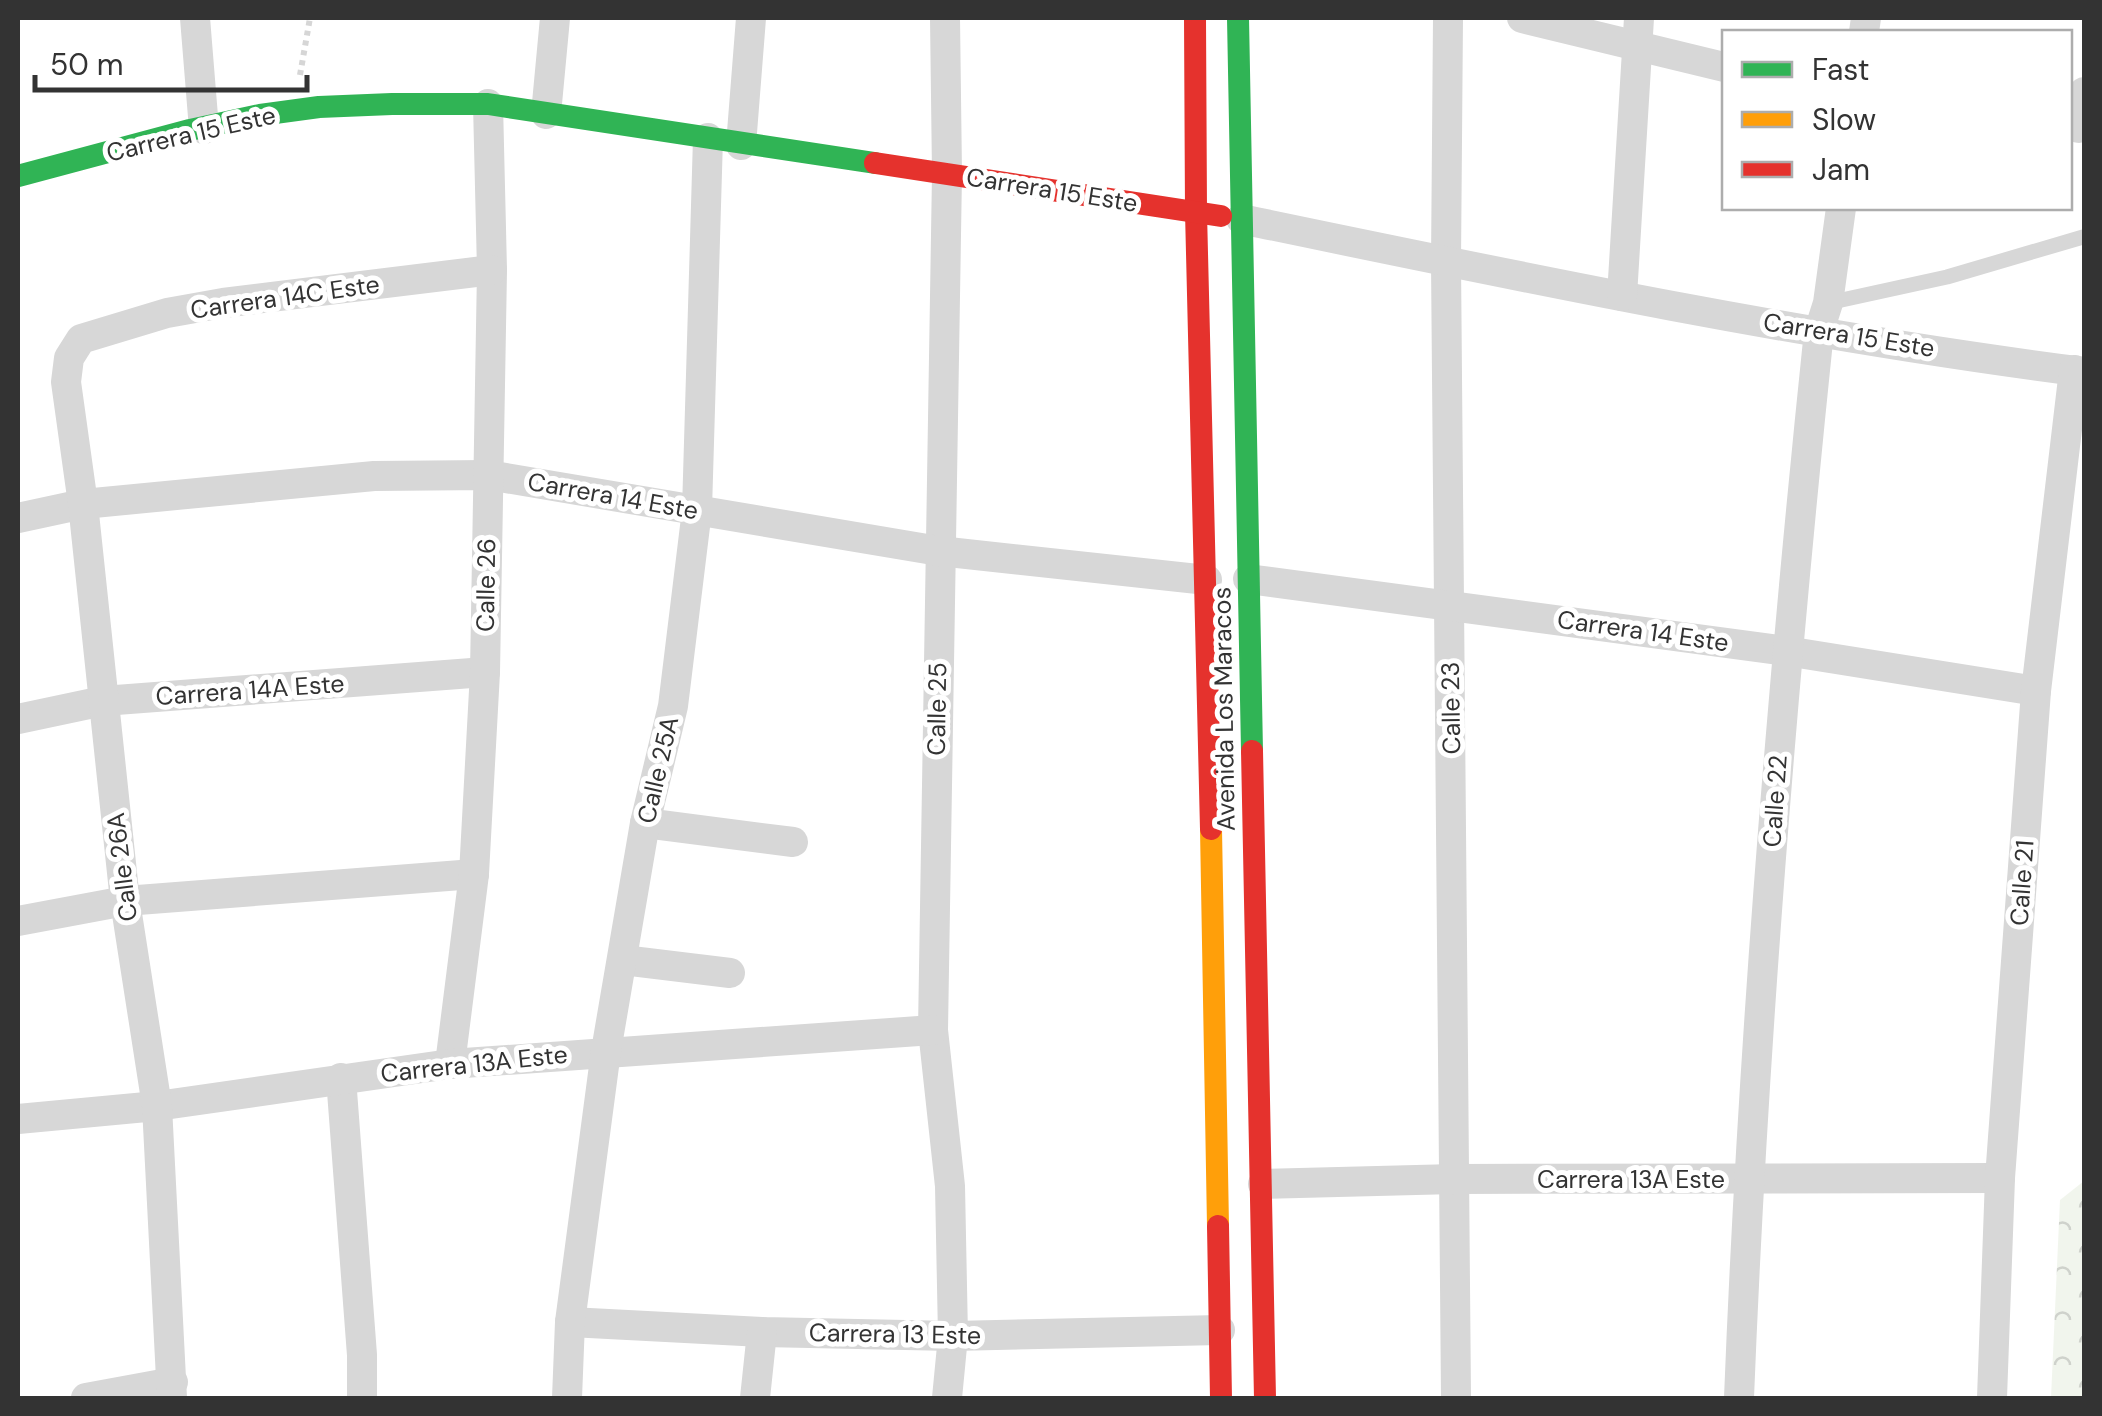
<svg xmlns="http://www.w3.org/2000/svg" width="2102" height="1416" font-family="'DM Sans',sans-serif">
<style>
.forest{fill:url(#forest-crowns)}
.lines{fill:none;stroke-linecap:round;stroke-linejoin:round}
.path{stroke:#d6d6d6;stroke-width:6;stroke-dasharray:5 5;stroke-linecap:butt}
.lane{stroke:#d7d7d7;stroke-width:15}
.street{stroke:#d7d7d7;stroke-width:30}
.fast{stroke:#30b455;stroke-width:22}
.slow{stroke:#ff9f0a;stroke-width:22}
.jam{stroke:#e5322d;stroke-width:22}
.labels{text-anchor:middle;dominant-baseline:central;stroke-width:10;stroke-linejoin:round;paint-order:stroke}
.street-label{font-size:25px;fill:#333;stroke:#fff}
</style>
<defs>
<pattern id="forest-crowns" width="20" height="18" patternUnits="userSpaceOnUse" patternTransform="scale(2.5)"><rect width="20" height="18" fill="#f1f5ed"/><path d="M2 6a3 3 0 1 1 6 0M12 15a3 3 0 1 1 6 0" fill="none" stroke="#cfd2cc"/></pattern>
</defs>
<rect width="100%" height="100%" fill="#fff"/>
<path class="forest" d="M2084 1181V1398H2051L2060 1200Z"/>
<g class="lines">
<path class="path" d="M300 75 310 18"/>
<path class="lane" d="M1828 303 1947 277 2083 237"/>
<g class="street">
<path d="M195 18 204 129"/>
<path d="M945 18 947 174 933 1030 950 1186 953 1336 947 1398"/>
<path d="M1448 18 1446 262 1456 1398"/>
<path d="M1522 18 1724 67"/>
<path d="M1864 32 1866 18"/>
<path d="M546 114 555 18"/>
<path d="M2079 128 2084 92"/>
<path d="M741 145 751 18"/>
<path d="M1241 219C1520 277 1801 336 2084 372"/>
<path d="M1622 296 1639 18"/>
<path d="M18 518 83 504 374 476 488 475 939 551 1207 580"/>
<path d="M1248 579 1786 651 2036 691"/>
<path d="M18 719 103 701 485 672"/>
<path d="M645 823 793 842"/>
<path d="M18 921 125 901 474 874"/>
<path d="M623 960 730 973"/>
<path d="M450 1064 474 874 485 672 492 270 488 104"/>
<path d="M341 1078 362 1355V1398"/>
<path d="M18 1119 157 1106 450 1064 933 1030"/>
<path d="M1263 1184 1455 1179 2000 1178"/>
<path d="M570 1322 762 1332 953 1336 1220 1330"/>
<path d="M86 1398 173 1382"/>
<path d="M172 1398 157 1106 125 901 83 504 66 382 69 358 81 339 167 313 223 303 492 270"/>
<path d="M567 1398 570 1322 606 1051 645 823 673 706 697 510 708 138"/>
<path d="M755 1398 762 1332"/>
<path d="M1739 1398C1753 1042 1782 686 1819 331L1828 303 1841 208"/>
<path d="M1992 1398 2000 1178 2036 691 2074 370"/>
</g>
<g class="fast">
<path d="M1238 18 1252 751"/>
<path d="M18 176 190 130 260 115 319 107 392 104H488L875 163"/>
</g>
<path class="slow" d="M1211 829 1218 1226"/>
<g class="jam">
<path d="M1195 18 1196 212 1211 829"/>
<path d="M875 163 1221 216"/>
<path d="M1252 751 1265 1398"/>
<path d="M1218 1226 1221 1398"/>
</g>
</g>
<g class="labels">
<g class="street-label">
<text transform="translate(191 134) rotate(-13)">Carrera 15 Este</text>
<text transform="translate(1052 190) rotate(9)">Carrera 15 Este</text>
<text transform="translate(285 297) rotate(-8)">Carrera 14C Este</text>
<text transform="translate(1849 335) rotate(9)">Carrera 15 Este</text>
<text transform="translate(613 496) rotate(10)">Carrera 14 Este</text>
<text transform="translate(486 585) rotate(-89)">Calle 26</text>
<text transform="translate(1643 631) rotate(8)">Carrera 14 Este</text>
<text transform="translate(250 690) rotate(-4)">Carrera 14A Este</text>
<text transform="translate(1451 708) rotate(-91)">Calle 23</text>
<text transform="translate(937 709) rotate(-89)">Calle 25</text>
<text transform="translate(1224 709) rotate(-91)">Avenida Los Maracos</text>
<text transform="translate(658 770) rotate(-77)">Calle 25A</text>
<text transform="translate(1775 801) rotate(-86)">Calle 22</text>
<text transform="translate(122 867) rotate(-97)">Calle 26A</text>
<text transform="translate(2022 883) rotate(-86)">Calle 21</text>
<text transform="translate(474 1064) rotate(-6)">Carrera 13A Este</text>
<text x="1631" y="1179">Carrera 13A Este</text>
<text transform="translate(895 1334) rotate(1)">Carrera 13 Este</text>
</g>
</g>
<rect width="2102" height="1416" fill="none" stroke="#333333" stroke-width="40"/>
<rect x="1722" y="30" width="350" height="180" fill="#ffffff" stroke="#adadad" stroke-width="2.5"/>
<rect x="1742" y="62" width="50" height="15" fill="#30b455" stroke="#adadad" stroke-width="2.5"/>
<text x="1812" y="80" font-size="30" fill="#333333">Fast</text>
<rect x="1742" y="112" width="50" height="15" fill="#ff9f0a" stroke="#adadad" stroke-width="2.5"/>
<text x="1812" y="130" font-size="30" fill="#333333">Slow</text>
<rect x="1742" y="162" width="50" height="15" fill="#e5322d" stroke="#adadad" stroke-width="2.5"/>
<text x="1812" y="180" font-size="30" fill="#333333">Jam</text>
<path d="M35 75v15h272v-15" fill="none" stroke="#333333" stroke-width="5"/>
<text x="50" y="75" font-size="30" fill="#333333" stroke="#ffffff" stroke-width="8" paint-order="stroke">50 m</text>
</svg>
